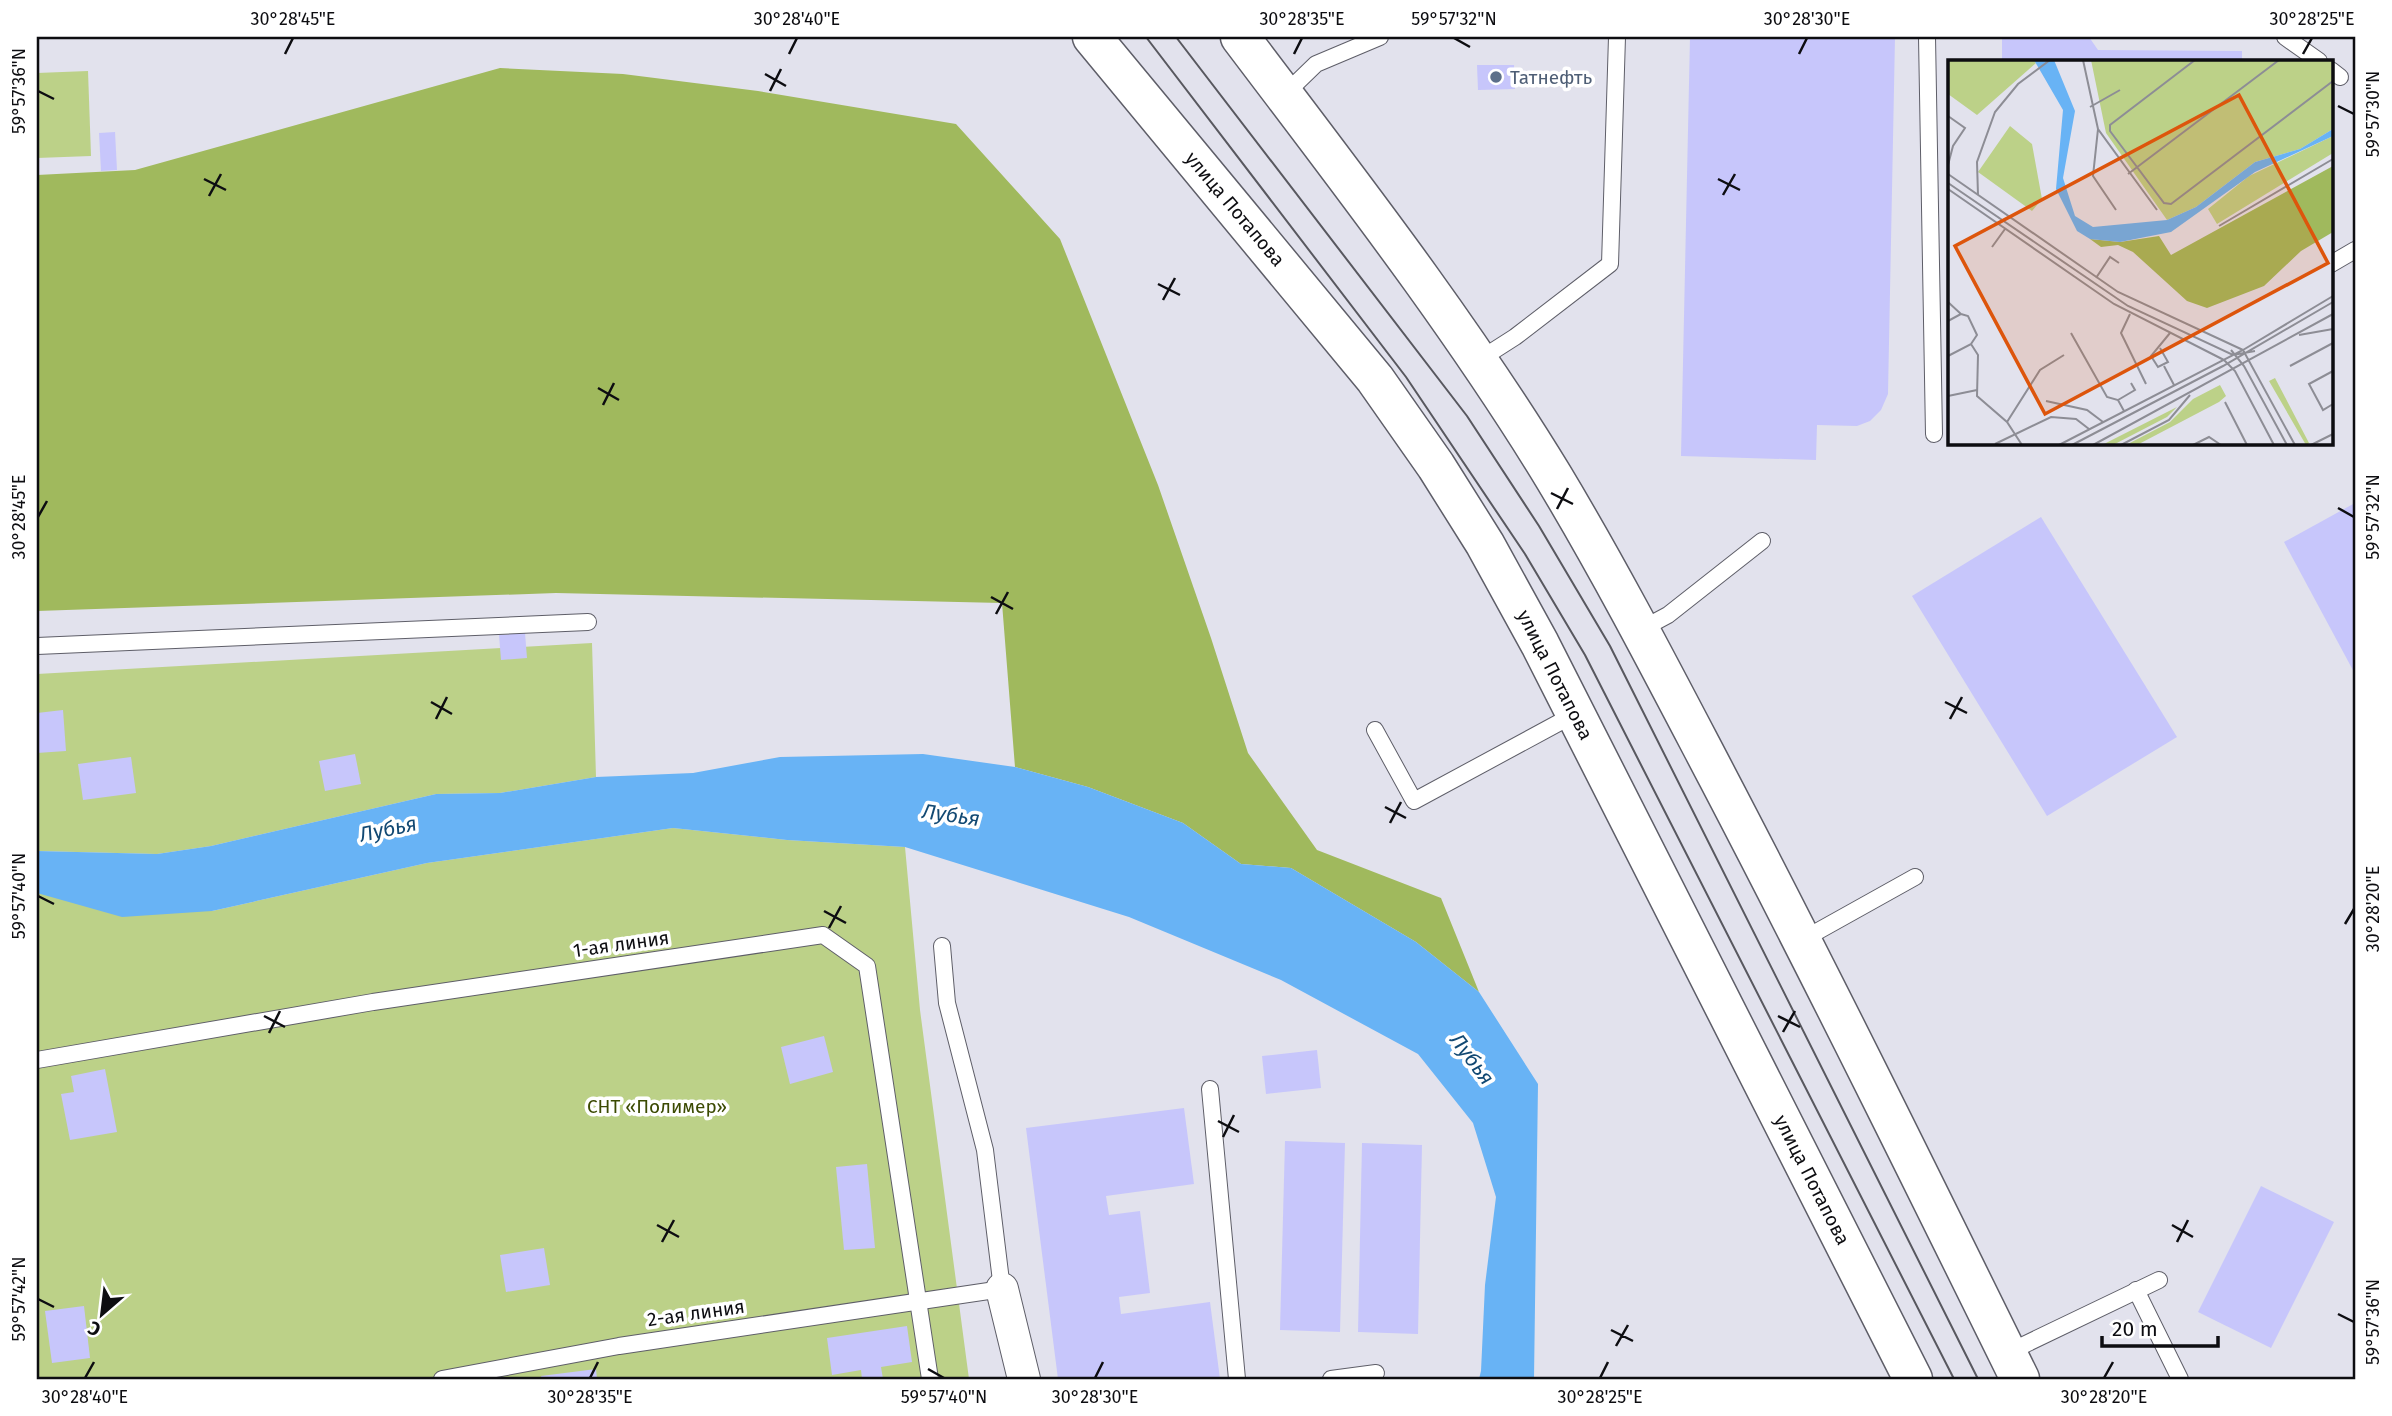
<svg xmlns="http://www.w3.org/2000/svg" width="2392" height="1416" font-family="'Fira Sans',sans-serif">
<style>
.green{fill:#bcd188}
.forest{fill:#a0b95d}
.water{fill:#68b3f5}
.building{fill:#c7c6fb}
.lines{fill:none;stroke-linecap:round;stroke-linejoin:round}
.lane-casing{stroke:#5e5e68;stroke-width:18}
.street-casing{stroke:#5e5e68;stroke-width:34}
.secondary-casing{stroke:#5e5e68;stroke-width:41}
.lane{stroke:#fff;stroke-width:16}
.street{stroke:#fff;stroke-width:32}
.secondary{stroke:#fff;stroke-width:38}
.tram{stroke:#58585f;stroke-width:2}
.ticks{fill:none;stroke:#0d0d11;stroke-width:2.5}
.service-dot{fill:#5c6f8a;stroke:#fff;stroke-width:2.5}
.labels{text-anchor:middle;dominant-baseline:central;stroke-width:7;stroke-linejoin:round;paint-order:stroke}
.service-label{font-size:19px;fill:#4e5e75;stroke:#fff;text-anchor:start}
.street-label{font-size:19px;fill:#0d0d11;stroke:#fff}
.park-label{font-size:19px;fill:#3b4a02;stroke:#fff}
.water-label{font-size:21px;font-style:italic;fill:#124973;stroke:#fff}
.inset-road{fill:none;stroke:#8d8d95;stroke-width:2}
.view{fill:#dd550c;fill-opacity:0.15;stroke:#dd550c;stroke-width:3.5}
.inset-edge{fill:none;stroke:#0d0d11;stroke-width:3.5}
.neatline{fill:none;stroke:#0d0d11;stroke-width:2.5}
.ticks-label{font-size:18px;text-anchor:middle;fill:#0d0d11}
</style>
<rect width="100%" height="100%" fill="#e2e2ed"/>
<g class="green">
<path d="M88 71 91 156 37 158V73Z"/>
<path d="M592 643 596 777 500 793 436 794 211 846 157 854 37 851V674Z"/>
<path d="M673 828 787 840 905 847 920 1010 969 1379H37V893L212 911 427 863Z"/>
</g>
<path class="forest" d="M500 68 623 74 758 91 956 124 1060 239 1158 485 1211 638 1248 753 1317 850 1441 898 1479 992 1416 942 1291 868 1241 864 1183 823 1088 787 1015 767 1002 603 556 593 37 611V175L135 170Z"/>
<path class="water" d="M923 754 1015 767 1088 787 1183 823 1241 864 1291 868 1416 942 1479 992 1538 1084 1534 1379H1479L1481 1371 1485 1285 1496 1197 1473 1123 1418 1054 1281 980 1129 917 905 847 787 840 673 828 427 863 212 911 122 917 37 893V851L157 854 211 846 436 794 500 793 596 777 693 773 780 757Z"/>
<g class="building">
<path d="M1690 37H1895L1888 394 1881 410 1870 421 1857 426 1817 425 1816 460 1681 456Z"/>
<path d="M2002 37H2089L2098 50 2242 51V61H2002Z"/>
<path d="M1477 65H1514L1515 89 1478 90Z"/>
<path d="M115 132 117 170 101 171 99 133Z"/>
<path d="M2355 503V674L2284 542Z"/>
<path d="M2041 517 2177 737 2047 816 1912 596Z"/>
<path d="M525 633 527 658 501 660 499 635Z"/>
<path d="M63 710 66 751 37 753V713Z"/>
<path d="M355 754 361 784 325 791 319 761Z"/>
<path d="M131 757 136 793 83 800 78 764Z"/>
<path d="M824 1036 833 1072 790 1084 781 1047Z"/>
<path d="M1317 1050 1321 1088 1266 1094 1262 1056Z"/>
<path d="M105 1069 117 1132 70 1140 61 1094 74 1092 71 1076Z"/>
<path d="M1184 1108 1194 1184 1106 1196 1109 1215 1140 1211 1150 1293 1119 1297 1121 1314 1210 1302 1220 1379H1058L1026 1128Z"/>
<path d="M1285 1141 1345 1143 1340 1332 1280 1330Z"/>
<path d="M1362 1143 1422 1145 1418 1334 1358 1332Z"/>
<path d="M867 1164 875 1248 844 1250 836 1167Z"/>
<path d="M2261 1186 2334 1222 2271 1348 2198 1312Z"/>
<path d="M544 1248 550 1285 506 1292 500 1255Z"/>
<path d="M84 1306 90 1358 52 1363 45 1311Z"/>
<path d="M907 1326 912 1362 881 1367 883 1379H862L861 1370 832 1375 827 1338Z"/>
<path d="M596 1369 597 1379H542L541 1376Z"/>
</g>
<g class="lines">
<g class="lane-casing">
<g id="lane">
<path d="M1927 37 1934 434"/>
<path d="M2285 37 2319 61"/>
<path d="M2331 70 2340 77"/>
<path d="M1284 95 1316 64 1380 37"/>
<path d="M2331 264 2355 250"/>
<path d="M1479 360 1515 337 1610 264 1617 37"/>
<path d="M1640 630 1668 615 1762 541"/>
<path d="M37 646 588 622"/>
<path d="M1375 730 1414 801 1575 714"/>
<path d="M1802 940 1915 877"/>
<path d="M37 1060 373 1002 823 935 867 966 930 1379"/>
<path d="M1210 1089 1237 1379"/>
<path d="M2136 1290 2180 1379"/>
<path d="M2007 1353 2159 1280"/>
<path d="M442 1379 619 1346 1002 1289 985 1150 947 1003 942 946"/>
<path d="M1331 1379 1376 1373"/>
</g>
</g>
<g class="street-casing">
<path id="street" d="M1002 1289 1024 1379"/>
</g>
<g class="secondary-casing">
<g id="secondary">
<path d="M1092 37 1375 379 1436 466 1485 544 1540 644 1913 1379"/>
<path d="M1240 37C1348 180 1459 322 1553 476 1612 574 1665 677 1718 778 1822 977 1921 1178 2020 1379"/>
</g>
</g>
<use href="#lane" class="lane"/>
<use href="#street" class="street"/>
<use href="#secondary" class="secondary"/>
<g class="tram">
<path d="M1146 37 1406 377 1525 554 1585 655 1954 1379"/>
<path d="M1176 37 1467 416 1539 526 1610 646 1978 1379"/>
</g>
</g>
<path class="ticks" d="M1454 38 1470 47M285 54 293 38M789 54 797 38M1294 54 1302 38M1799 54 1807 38M2303 54 2312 38M765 74 786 86M38 91 54 99M770 91 781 69M2338 106 2354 114M204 179 226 190M1718 179 1740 190M1723 195 1735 174M209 196 221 174M1158 284 1180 295M1163 300 1175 278M598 388 619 400M603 405 614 383M1551 493 1573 504M2338 508 2354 517M1557 509 1568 488M38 517 47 501M991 597 1013 609M996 614 1008 592M431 702 452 714M1945 702 1967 713M436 719 447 697M1950 719 1962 697M1385 807 1406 818M1390 823 1401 802M38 896 54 904M824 911 846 923M2345 924 2354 909M829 928 841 906M264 1016 285 1027M1778 1016 1800 1027M1783 1032 1795 1011M269 1033 280 1011M1218 1121 1239 1132M1223 1137 1234 1115M657 1225 679 1237M2172 1225 2193 1237M662 1242 674 1220M2177 1242 2188 1220M38 1299 54 1307M2338 1314 2354 1322M1611 1330 1633 1341M1616 1346 1628 1325M928 1369 944 1378M85 1378 94 1362M590 1378 598 1362M1095 1378 1103 1362M1600 1378 1608 1362M2104 1378 2113 1362"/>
<circle class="service-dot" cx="1496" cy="77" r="7"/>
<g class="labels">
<g class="service-label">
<text x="1510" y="77">Татнефть</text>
</g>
<g class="street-label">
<text transform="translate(1235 209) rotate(50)">улица Потапова</text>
<text transform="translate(1555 675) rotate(63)">улица Потапова</text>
<text transform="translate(621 944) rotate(-8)">1-ая линия</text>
<text transform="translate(1812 1180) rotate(63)">улица Потапова</text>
<text transform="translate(696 1313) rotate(-8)">2-ая линия</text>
</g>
<g class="park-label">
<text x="657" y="1106">СНТ «Полимер»</text>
</g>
<g class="water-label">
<text transform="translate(951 815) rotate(8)">Лубья</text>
<text transform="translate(388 829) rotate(-12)">Лубья</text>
<text transform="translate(1472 1059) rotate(53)">Лубья</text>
</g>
</g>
<g transform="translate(1948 60)">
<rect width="385" height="385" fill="#e2e2ed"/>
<path d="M0 0H86L88 3 29 55 0 34ZM143 0H385V69L352 89 307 102 248 147 219 160 158 73ZM62 66 84 84 94 139 84 151 30 112ZM385 76V93L269 164 260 149 301 116ZM327 318 361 383 358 385 321 321ZM272 325 278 336 271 342 189 385H178L222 362 245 339ZM229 347 219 357 165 385H154Z" fill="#bcd188"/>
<path d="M385 106V172L353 191 316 226 259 248 239 241 185 192 170 185 153 187 142 179 172 182 211 176 223 195Z" fill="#a0b95d"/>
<path d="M86 0H106L127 51 115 118 127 156 145 167 219 160 248 147 307 102 352 89 385 69V76L307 112 223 172 172 182 142 179 129 171 108 129 115 50Z" fill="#68b3f5"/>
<path class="inset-road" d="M135 0 150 69 209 150M247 0 162 65V71L216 143 223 144 385 21M142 47 172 30M0 56 17 68 5 86 0 105M150 69 145 116 168 150M0 114 170 232 295 290M180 114 331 0M0 123 180 246 285 295 307 291M0 129 166 244 276 300M30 135 29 102 47 52 70 24 102 0M271 166 385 99M44 187 57 169M148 218 162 197 171 203M0 242 13 254 0 261M13 254 20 256 29 275 23 284M182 254 173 273 198 324M123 273 159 337 170 340 176 351M351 275 385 269M212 288 220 302 210 307 203 296 222 273M283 290 296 306 339 385M295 290 347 385M0 296 23 284 30 295 29 336 59 362 74 385M276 300 287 311 326 385M216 306 226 325M342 306 385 283M385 311 361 324 375 350 385 344M0 336 29 330M170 340 187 330 183 323M98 341 139 350 155 362M277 342 299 385M59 362 92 310 116 295M47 384 103 357 128 359 141 369M111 385 295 290 385 236M124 385 275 306 385 242M145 385 385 254M173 385 221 360 242 335M245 385 261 377 273 385M363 385 385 374"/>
<path class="view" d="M291 35 380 203 97 354 7 186Z"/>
<rect width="385" height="385" class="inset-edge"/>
</g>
<rect width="2392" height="1416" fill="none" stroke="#ffffff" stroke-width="77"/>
<g transform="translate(102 1314) rotate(208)" stroke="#ffffff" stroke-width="5" paint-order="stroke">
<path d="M0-5L12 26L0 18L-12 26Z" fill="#0d0d11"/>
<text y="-10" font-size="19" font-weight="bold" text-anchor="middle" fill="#0d0d11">С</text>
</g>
<path d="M2102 1336v10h116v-10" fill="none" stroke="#0d0d11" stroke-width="3.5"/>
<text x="2112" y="1336" font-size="21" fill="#0d0d11" stroke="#ffffff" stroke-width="5" paint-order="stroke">20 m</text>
<rect x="38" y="38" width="2316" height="1340" class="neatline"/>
<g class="ticks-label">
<text x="293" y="25">30°28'45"E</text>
<text x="797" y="25">30°28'40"E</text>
<text x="1302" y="25">30°28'35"E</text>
<text x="1454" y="25">59°57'32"N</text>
<text x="1807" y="25">30°28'30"E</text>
<text x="2312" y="25">30°28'25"E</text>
<text transform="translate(19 91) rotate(-90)" y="6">59°57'36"N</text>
<text transform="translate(2373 114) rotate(-90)" y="6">59°57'30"N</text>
<text transform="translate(2373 517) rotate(-90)" y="6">59°57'32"N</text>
<text transform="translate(19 517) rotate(-90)" y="6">30°28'45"E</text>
<text transform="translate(19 896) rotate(-90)" y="6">59°57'40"N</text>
<text transform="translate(2373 909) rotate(-90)" y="6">30°28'20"E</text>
<text transform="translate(19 1299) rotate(-90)" y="6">59°57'42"N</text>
<text transform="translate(2373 1322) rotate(-90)" y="6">59°57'36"N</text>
<text x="85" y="1403">30°28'40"E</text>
<text x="590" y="1403">30°28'35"E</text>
<text x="944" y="1403">59°57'40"N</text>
<text x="1095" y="1403">30°28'30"E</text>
<text x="1600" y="1403">30°28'25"E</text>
<text x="2104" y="1403">30°28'20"E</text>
</g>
</svg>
